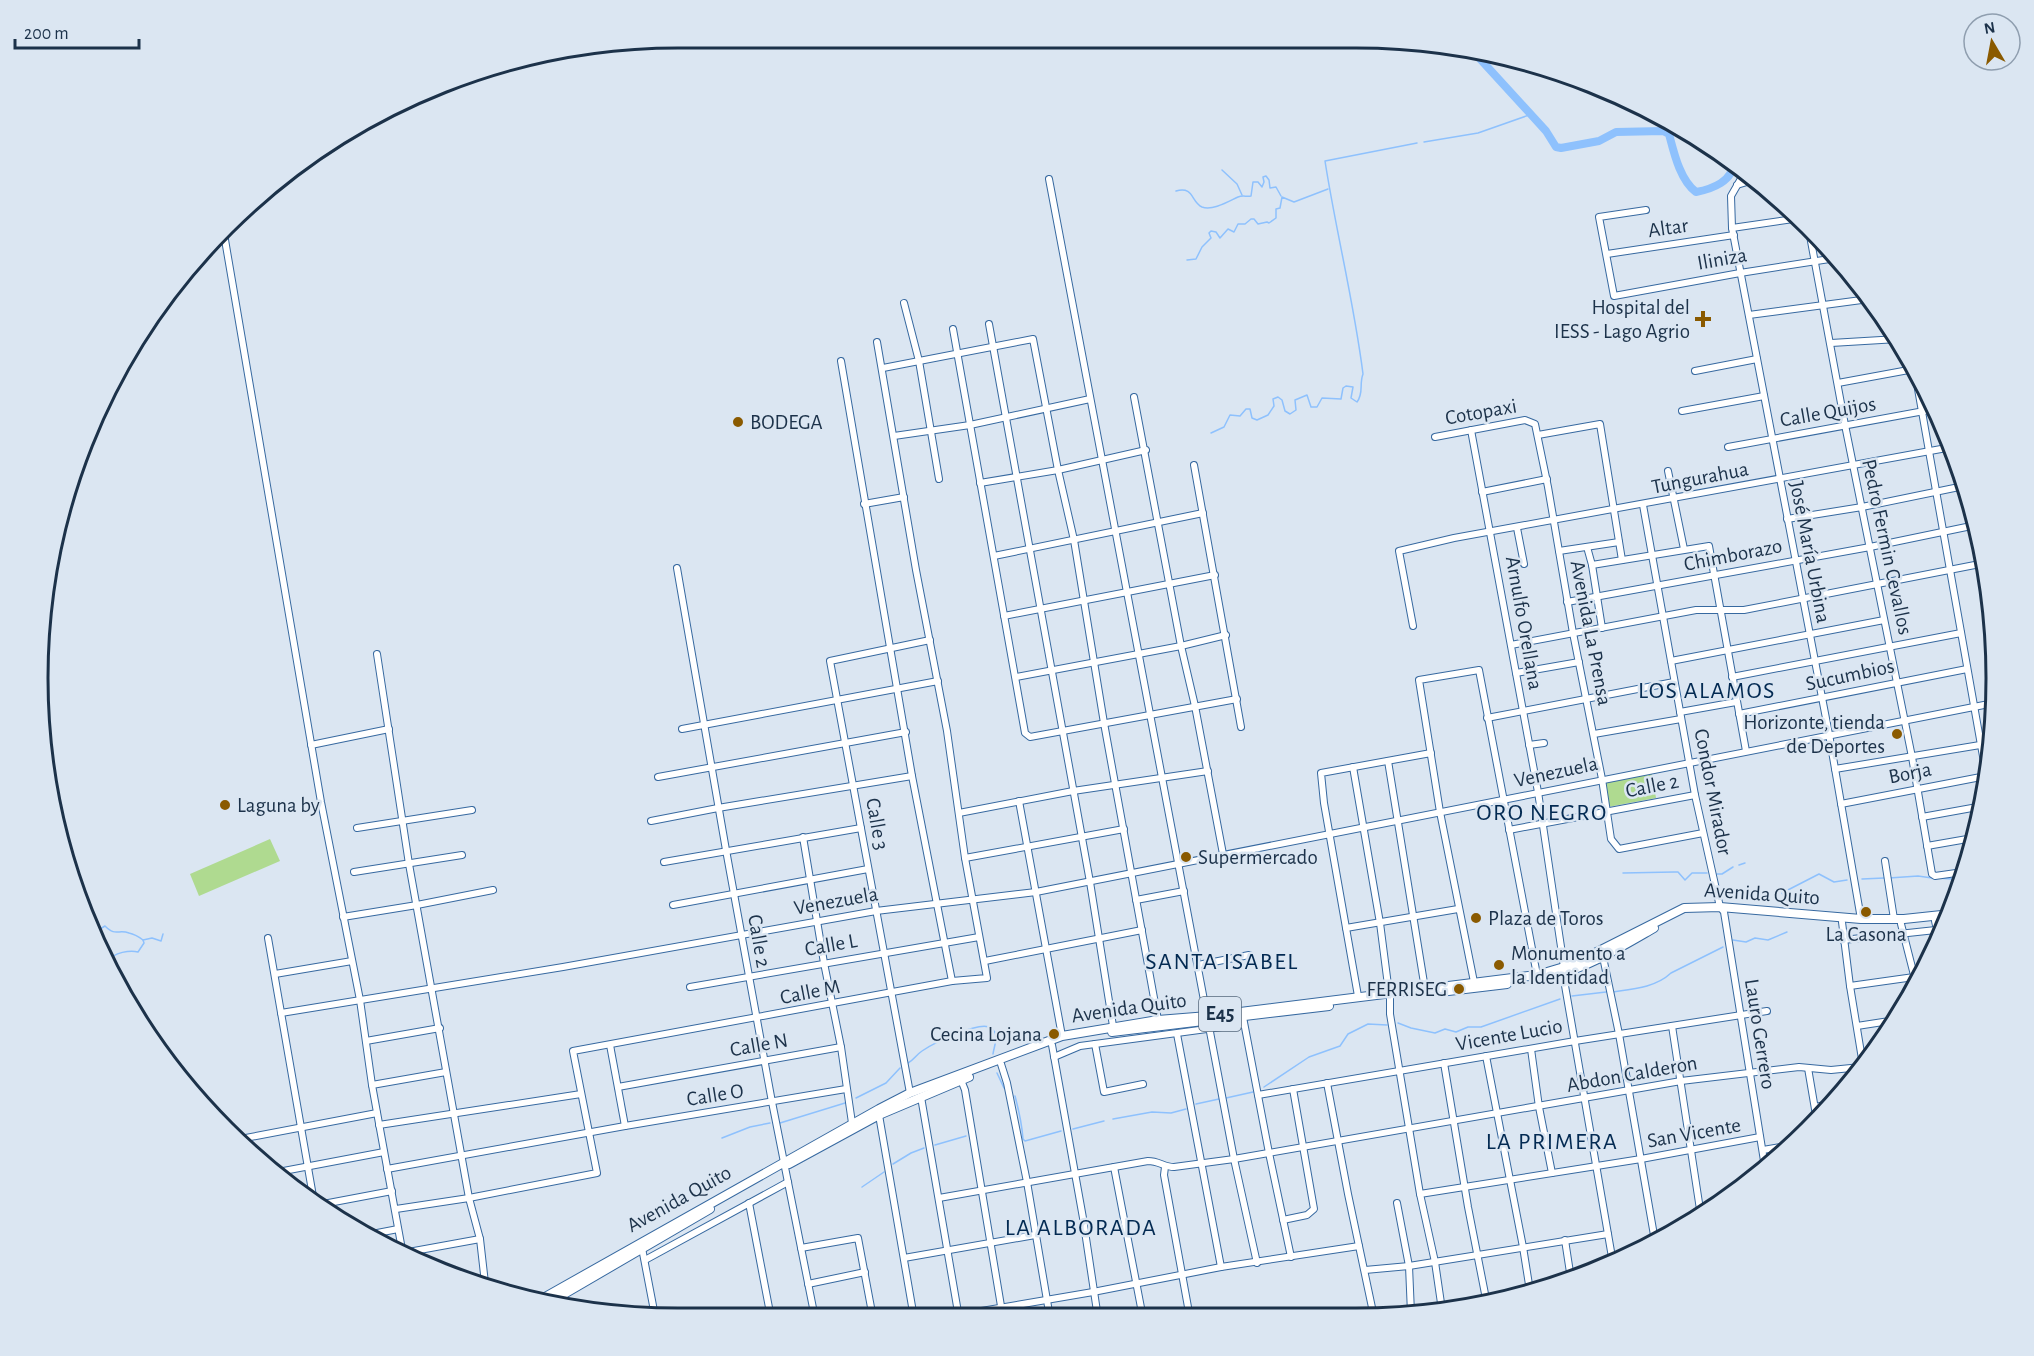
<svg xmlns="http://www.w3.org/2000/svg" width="2034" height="1356" font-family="'Alegreya Sans',sans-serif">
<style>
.green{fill:#afda90}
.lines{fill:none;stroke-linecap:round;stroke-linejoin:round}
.stream{stroke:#8ec1fd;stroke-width:1.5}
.river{stroke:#8ec1fd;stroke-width:8}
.minor-casing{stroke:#3769a0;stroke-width:8}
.highway-casing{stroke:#3769a0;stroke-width:10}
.minor{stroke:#fff;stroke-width:6}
.highway{stroke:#fff;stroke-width:8}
.poi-dot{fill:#8a5a00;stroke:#dbe6f2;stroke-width:2}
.labels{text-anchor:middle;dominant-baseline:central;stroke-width:5;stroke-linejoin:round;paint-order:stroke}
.shield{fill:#dbe6f2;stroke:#55687c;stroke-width:1.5}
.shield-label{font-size:20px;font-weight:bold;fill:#1c324a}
.street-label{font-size:21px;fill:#1c324a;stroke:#dbe6f2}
.poi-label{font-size:21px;fill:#1c324a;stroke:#dbe6f2;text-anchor:start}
.quarter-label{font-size:24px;letter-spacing:1.5px;fill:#032a52;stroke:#dbe6f2}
.rim{fill:none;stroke:#1c324a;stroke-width:3}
</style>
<rect width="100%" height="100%" fill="#dbe6f2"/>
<g class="green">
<path d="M1652 774 1656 798 1608 807 1604 782Z"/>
<path d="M270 839 280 861 199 896 190 874Z"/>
</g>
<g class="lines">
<g class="stream">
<path d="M1424 142 1478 133 1532 114"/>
<path d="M1222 170 1237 184 1242 195"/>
<path d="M1176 191C1194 186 1191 202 1202 207 1213 211 1229 201 1238 197 1243 195 1246 197 1251 196L1253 182H1258L1262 187 1264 182 1263 177 1266 176 1269 180 1270 188 1276 187 1281 196"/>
<path d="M1187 260 1196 259 1202 247 1211 238 1209 233 1211 231 1216 232 1220 238 1228 229 1234 232 1238 224H1245L1251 219H1254L1258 224 1267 222 1269 223 1276 218V209L1280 208 1282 197 1294 202 1328 189"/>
<path d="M1211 433 1224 427 1230 415 1240 416 1246 409H1250L1252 418 1257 420 1268 415 1274 406 1273 399 1278 397 1282 400 1285 411 1290 414 1296 410 1295 400 1307 395 1311 407H1317L1322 398 1341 399 1343 388 1346 386 1353 387 1351 398 1357 402C1364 393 1359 384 1363 374 1354 302 1336 232 1325 161L1417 143"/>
<path d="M1739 865 1745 863"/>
<path d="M1623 873 1674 872H1678L1685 880 1692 873H1707"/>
<path d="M1717 874H1722L1733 867"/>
<path d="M1889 878 1918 876 1932 878"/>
<path d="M1936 878 1953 879 1962 876"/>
<path d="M1862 879 1884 878"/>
<path d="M1789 907 1782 893 1819 874 1834 882 1847 880"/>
<path d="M87 924 90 923 100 929 105 926C116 937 118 929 129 933 134 934 139 937 143 940"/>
<path d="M1733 940 1746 942 1755 938 1768 940 1787 932"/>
<path d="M110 971C110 970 109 962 109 961 113 952 131 950 138 952L144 943 143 940 152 938 161 941 163 934"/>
<path d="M1611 992C1632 989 1655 988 1671 973L1723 947"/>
<path d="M1572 996 1606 992"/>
<path d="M1398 1023 1411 1028 1435 1033 1445 1029 1456 1032 1468 1027H1481L1560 999"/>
<path d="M908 1063C914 1060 916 1055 922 1051 932 1044 980 1020 991 1028 1000 1034 994 1046 993 1054"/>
<path d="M997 1073 1004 1088"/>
<path d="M1264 1087 1309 1057 1340 1046 1348 1034 1368 1024 1387 1025"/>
<path d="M1015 1096C1019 1111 1022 1125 1023 1139L1025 1141 1061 1131"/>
<path d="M856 1098 886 1083 900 1068"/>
<path d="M1226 1098 1253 1092"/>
<path d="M1196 1104 1219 1099"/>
<path d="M1113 1119 1152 1112 1171 1113 1186 1109"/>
<path d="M780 1123 845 1103"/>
<path d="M1073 1129 1104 1121"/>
<path d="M722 1138 750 1127 770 1123"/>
<path d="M935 1145 966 1136"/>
<path d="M893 1164 911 1153 924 1148"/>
<path d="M862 1187 884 1172"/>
</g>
<path class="river" d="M1471 49 1546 131 1556 147 1561 148 1599 141 1616 132 1663 131 1669 134C1674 153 1680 180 1696 192 1712 189 1734 181 1733 162"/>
<g class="minor-casing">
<g id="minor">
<path d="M1746 170 1731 196 1732 228 1829 734 1861 919"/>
<path d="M1049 179 1234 1159 1257 1263"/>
<path d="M1737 185 1757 179"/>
<path d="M1646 210 1599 217 1614 296 1740 273 1836 258"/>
<path d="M1808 225 1845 425 1912 757 1932 874 1935 876 1963 872"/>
<path d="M223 228 321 802 360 1000 372 1085 403 1255"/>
<path d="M1732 228 1800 218"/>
<path d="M1607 254 1734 235"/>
<path d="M904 303 919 361 939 479"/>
<path d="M1749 315 1869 299"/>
<path d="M989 324 1090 882 1113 1026"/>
<path d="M953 329 1025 733 1030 737 1237 699"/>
<path d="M1831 343 1898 339"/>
<path d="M841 361 912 776 952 981"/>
<path d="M883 368 1033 339 1058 470 1074 540 1104 723 1158 1020"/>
<path d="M1695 371 1757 359"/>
<path d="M1915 372 1987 779"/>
<path d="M1838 383 1914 369"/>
<path d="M1134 397 1181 646 1195 706 1223 854"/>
<path d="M1682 411 1764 396"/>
<path d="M1471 430 1538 792 1564 967"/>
<path d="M1538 435 1600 424 1622 560"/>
<path d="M894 436 970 425 1090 399"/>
<path d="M1435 437 1525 420 1535 424 1548 487 1573 633 1602 779 1611 839 1619 849 1703 833"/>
<path d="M1728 447 1935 409"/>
<path d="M1194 465 1241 727"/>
<path d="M1668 471 1684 549"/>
<path d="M980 483 1058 470 1146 450"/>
<path d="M1482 492 1547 479"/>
<path d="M864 504 904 497"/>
<path d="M1643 505 1695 795 1720 907 1724 912 1765 1167"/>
<path d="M1787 519 1862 507 1964 486"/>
<path d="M1517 528 1524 564"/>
<path d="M1587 547 1592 565 1602 628"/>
<path d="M1559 551 1619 542"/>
<path d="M994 556 1203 513"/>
<path d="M1592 565 1709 546 1746 751"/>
<path d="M677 568 726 850 772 1102 815 1318"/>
<path d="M1567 602 1870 547 1976 525"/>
<path d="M1004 616 1215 575"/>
<path d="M1413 626 1399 551 1454 538 1952 447"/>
<path d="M1511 645 1696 610H1744L1985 563"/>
<path d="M377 654 409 864 469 1198 480 1239 485 1283"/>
<path d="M1671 661 1884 620"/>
<path d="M1516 673 1579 662"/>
<path d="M1016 677 1181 646 1226 635"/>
<path d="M1732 677 1961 633"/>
<path d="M1680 712 1736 702"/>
<path d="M1739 714 1967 669"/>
<path d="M1487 718 1674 682"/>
<path d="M682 729 938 681"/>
<path d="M1594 734 1681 719"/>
<path d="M311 745 389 729"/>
<path d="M1529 745 1544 743"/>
<path d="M1388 761 1425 989"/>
<path d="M1353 767 1380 923 1389 993"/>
<path d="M1835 769 1980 745"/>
<path d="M658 777 906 732"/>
<path d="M1019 801 1062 1036"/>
<path d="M1841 804 1986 776"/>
<path d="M959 813 1073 791 1208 771"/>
<path d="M1922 817 1983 806"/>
<path d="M651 821 718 808 912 776"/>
<path d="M357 828 472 810"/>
<path d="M1509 830 1695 795"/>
<path d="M803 837 824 963 841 1047 852 1123"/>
<path d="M1927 846 1973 838"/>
<path d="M965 858 1124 829"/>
<path d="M1885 861 1894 919"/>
<path d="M664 862 861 828"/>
<path d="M354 872 462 855"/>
<path d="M1136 900 1184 891"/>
<path d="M673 905 868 869"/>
<path d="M343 917 417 905 493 890"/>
<path d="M1935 921 1939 939"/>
<path d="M1842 922 1850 986 1863 1065"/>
<path d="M1901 924 1916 983"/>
<path d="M1346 928 1458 909"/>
<path d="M268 938 314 1202"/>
<path d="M1843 940 1945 929"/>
<path d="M1603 957 1619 1034 1655 1241"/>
<path d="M985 961 1142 930"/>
<path d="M1198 965 1249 955"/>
<path d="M275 974 352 961"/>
<path d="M1563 974 1613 1263"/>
<path d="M1474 982 1440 812 1419 680 1479 670 1537 975"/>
<path d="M1850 986 1914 977"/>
<path d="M690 987 979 937"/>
<path d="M1358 996 1324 803 1321 773 1431 753"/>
<path d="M1390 998V1014L1420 1194 1435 1262 1442 1310"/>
<path d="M281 1013 563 967 876 911 1036 892 1994 703"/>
<path d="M1243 1017 1269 1153 1291 1257"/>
<path d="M1672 1026 1701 1216"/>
<path d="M1857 1026 1896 1020"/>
<path d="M1177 1034 1221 1267"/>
<path d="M366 1041 440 1028"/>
<path d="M1095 1044 1104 1092 1143 1084"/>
<path d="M610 1045 625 1126"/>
<path d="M1052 1045 1083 1218 1098 1318"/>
<path d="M1531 1049 1539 1107 1552 1173"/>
<path d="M1486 1056 1523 1247 1530 1291"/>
<path d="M1054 1057 1080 1046 1244 1024"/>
<path d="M1444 1063 1468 1207 1487 1304"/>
<path d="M1001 1064 1007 1083 1027 1182 1050 1318"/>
<path d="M1808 1068 1817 1121"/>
<path d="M961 1080 965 1090 1003 1318"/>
<path d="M1327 1083 1348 1194 1374 1317"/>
<path d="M372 1085 446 1072"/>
<path d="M618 1087 841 1047"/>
<path d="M910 1093 830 661 930 640"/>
<path d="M1258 1095 1575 1041 1767 1011"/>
<path d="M921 1097 959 1318"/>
<path d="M1815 1107 1831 1104"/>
<path d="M879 1115 914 1318"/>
<path d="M379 1125 581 1094"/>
<path d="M235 1140 377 1113"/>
<path d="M1763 1150 1792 1145"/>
<path d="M1114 1167 1143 1318"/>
<path d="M1165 1167 1164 1175 1190 1318"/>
<path d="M387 1169 625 1126 846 1089"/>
<path d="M273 1173 384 1152"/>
<path d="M1420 1194 1641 1159 1760 1137"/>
<path d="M939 1198 1148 1161C1159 1161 1164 1167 1174 1167L1234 1159 1681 1081 1799 1067 1831 1070 1861 1067"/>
<path d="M749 1203 771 1318"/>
<path d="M1397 1203 1409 1266 1411 1313"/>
<path d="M318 1205 392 1191"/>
<path d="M396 1209 469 1198 597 1173 573 1051 952 981 987 978 965 858 947 731 916 570 877 342"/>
<path d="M1283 1220 1307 1215 1314 1209 1293 1089"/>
<path d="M367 1235 398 1229"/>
<path d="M1565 1240 1571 1279"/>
<path d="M642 1248 655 1316"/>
<path d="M801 1248 858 1238 873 1318"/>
<path d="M403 1253 480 1239"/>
<path d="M904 1258 1035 1235"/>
<path d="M645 1260 788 1182"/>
<path d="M1365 1270 1409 1266 1608 1234"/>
<path d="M808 1284 865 1272"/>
<path d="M940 1318 1093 1292 1221 1267 1359 1246"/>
</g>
</g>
<g class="highway-casing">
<g id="highway">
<path d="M1550 977C1587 968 1621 947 1654 928"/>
<path d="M1440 992 1507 984"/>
<path d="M1112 1032 1329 1006"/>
<path d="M789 1164 879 1115 969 1077"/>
<path d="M538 1301 879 1109 910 1093 1062 1036 1158 1020 1208 1016 1537 975 1564 967 1577 962 1684 908 1720 907 1861 919H1904L1951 914"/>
<path d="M547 1304 710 1209"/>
</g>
</g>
<use href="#minor" class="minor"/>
<use href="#highway" class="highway"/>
</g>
<g class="poi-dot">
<path d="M1700 310h6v6h6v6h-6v6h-6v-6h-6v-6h6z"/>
<circle cx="738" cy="422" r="6"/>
<circle cx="1897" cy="734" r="6"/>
<circle cx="225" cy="805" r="6"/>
<circle cx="1186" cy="857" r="6"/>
<circle cx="1866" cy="912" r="6"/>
<circle cx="1476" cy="918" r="6"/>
<circle cx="1499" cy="965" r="6"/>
<circle cx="1459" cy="989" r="6"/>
<circle cx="1054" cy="1034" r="6"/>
</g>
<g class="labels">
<rect class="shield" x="1199" y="997" width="42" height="34" rx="4.5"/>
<g class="shield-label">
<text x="1220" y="1014">E45</text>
</g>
<g class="street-label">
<text transform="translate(1668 228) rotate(-8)">Altar</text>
<text transform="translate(1722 259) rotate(-10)">Iliniza</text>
<text transform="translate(1481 412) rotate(-10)">Cotopaxi</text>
<text transform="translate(1828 412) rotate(-10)">Calle Quijos</text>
<text transform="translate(1700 478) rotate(-11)">Tungurahua</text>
<text transform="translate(1887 547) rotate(78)">Pedro Fermin Cevallos</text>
<text transform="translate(1810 552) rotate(79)">José María Urbina</text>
<text transform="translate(1733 555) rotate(-11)">Chimborazo</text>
<text transform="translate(1524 623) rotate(80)">Arnulfo Orellana</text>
<text transform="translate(1591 633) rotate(79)">Avenida La Prensa</text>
<text transform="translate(1850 675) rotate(-12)">Sucumbios</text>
<text transform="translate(1556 772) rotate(-12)">Venezuela</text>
<text transform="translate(1910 773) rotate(-11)">Borja</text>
<text transform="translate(1652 786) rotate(-11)">Calle 2</text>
<text transform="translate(1713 792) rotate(79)">Condor Mirador</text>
<text transform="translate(877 824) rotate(80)">Calle 3</text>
<text transform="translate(1762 894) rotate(4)">Avenida Quito</text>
<text transform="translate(836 901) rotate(-10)">Venezuela</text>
<text transform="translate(759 941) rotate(80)">Calle 2</text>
<text transform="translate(831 945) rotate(-10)">Calle L</text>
<text transform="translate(810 992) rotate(-11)">Calle M</text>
<text transform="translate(1129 1008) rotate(-8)">Avenida Quito</text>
<text transform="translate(1760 1034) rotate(81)">Lauro Gerrero</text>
<text transform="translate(1509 1035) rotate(-10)">Vicente Lucio</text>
<text transform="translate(759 1045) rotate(-10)">Calle N</text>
<text transform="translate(1632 1074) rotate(-10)">Abdon Calderon</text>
<text transform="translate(715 1095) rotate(-9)">Calle O</text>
<text transform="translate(1694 1133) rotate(-10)">San Vicente</text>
<text transform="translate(679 1199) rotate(-29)">Avenida Quito</text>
</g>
<g class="poi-label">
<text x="1690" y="307" text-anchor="end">Hospital del<tspan x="1690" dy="24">IESS - Lago Agrio</tspan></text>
<text x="750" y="422">BODEGA</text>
<text x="1885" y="722" text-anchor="end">Horizonte, tienda<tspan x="1885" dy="24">de Deportes</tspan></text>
<text x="237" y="805">Laguna by</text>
<text x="1198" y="857">Supermercado</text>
<text x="1488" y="918">Plaza de Toros</text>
<text x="1866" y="934" text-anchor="middle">La Casona</text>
<text x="1511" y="953">Monumento a<tspan x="1511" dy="24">la Identidad</tspan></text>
<text x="1447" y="989" text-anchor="end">FERRISEG</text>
<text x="1042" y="1034" text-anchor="end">Cecina Lojana</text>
</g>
<g class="quarter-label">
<text x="1707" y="691">LOS ALAMOS</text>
<text x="1542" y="813">ORO NEGRO</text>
<text x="1222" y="962">SANTA ISABEL</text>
<text x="1552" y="1142">LA PRIMERA</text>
<text x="1081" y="1228">LA ALBORADA</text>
</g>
</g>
<path d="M0 0H2034V1356H0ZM678 48H1356A630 630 0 0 1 1986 678V678A630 630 0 0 1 1356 1308H678A630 630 0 0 1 48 678V678A630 630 0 0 1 678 48Z" fill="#dbe6f2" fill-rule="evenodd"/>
<path class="rim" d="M678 48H1356A630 630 0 0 1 1986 678V678A630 630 0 0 1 1356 1308H678A630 630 0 0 1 48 678V678A630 630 0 0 1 678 48Z"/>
<g transform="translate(1992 42) rotate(350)"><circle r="28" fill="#dbe6f2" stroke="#8f9eaf" stroke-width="1.5"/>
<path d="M0-4.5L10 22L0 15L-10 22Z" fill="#8a5a00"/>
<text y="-9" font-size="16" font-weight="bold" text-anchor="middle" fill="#1c324a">N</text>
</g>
<path d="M15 39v9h124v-9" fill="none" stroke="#1c324a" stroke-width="3"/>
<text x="24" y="39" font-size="18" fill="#1c324a" stroke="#dbe6f2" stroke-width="4.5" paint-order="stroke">200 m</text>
</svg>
